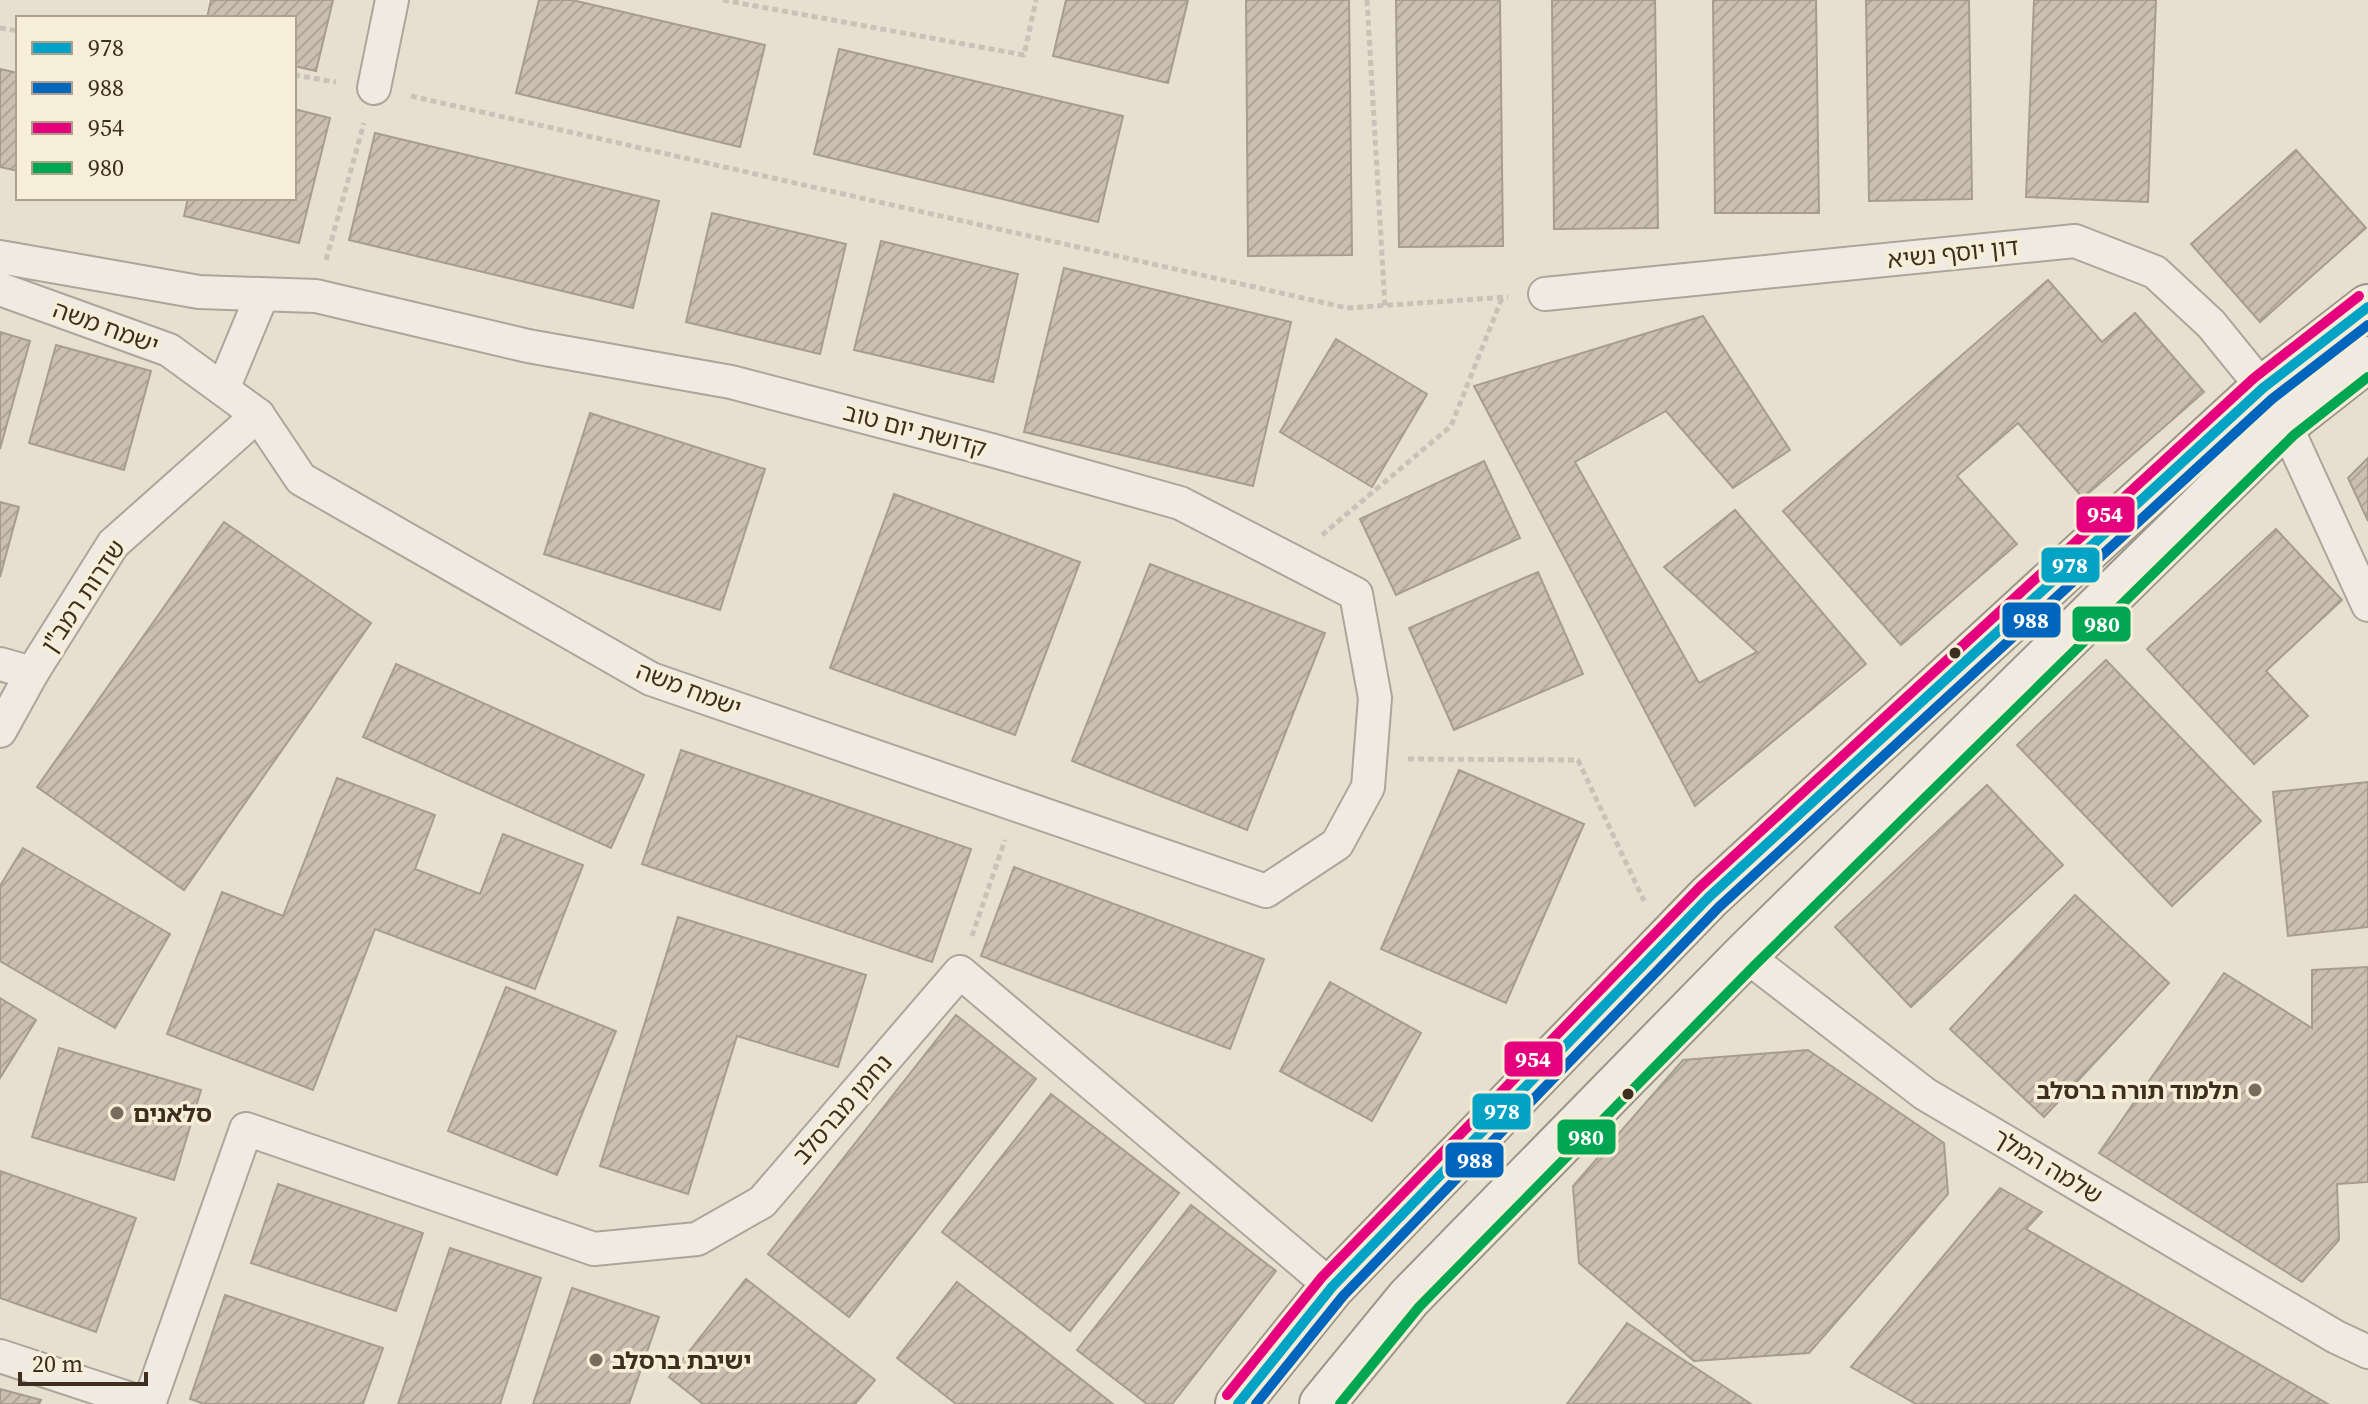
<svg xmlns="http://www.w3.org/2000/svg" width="2368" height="1404" font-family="'Source Serif 4','Noto Sans Hebrew',serif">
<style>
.building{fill:url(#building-hatch);stroke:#a89c90;stroke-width:2}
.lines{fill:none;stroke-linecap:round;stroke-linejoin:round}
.street-casing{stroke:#ada599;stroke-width:36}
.secondary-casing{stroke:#9c958a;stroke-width:48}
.path{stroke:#c8c2b9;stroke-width:5;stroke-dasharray:6 4;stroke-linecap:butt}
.street{stroke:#efebe3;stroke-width:32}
.secondary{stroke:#efebe3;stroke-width:44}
.bus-1-casing{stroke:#f7eed8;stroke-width:16}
.bus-2-casing{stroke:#f7eed8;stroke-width:16}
.bus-3-casing{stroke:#f7eed8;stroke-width:16}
.bus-4-casing{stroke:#f7eed8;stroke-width:16}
.bus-1{stroke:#03a3c5;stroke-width:10}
.bus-2{stroke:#0065bd;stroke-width:10}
.bus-3{stroke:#e5007d;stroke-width:10}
.bus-4{stroke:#00a651;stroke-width:10}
.bus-dot{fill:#3d2e20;stroke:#f7eed8;stroke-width:3}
.poi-dot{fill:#786c5e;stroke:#f7eed8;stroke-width:3}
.labels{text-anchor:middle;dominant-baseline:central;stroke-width:7;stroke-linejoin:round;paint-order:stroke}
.street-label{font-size:24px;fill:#3d2e20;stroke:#f7eed8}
.poi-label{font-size:24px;font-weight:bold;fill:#3d2e20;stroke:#f7eed8;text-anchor:start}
.line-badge{stroke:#f7eed8;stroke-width:3}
.badge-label{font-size:22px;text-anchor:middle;font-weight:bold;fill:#fff}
</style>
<defs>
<pattern id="building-hatch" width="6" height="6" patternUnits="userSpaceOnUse" patternTransform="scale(2)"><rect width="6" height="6" fill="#cbbfb2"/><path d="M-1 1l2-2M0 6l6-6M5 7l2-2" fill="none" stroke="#afa499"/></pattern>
</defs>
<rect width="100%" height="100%" fill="#e7e0d1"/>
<g class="building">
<path d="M211 0H333L316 71 294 66V18H207Z"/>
<path d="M539 0H572L765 45 740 147 516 93Z"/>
<path d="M1066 0H1188L1168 83 1053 56Z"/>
<path d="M1246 0H1349L1352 255 1248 256Z"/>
<path d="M1396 0H1500L1503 246 1399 247Z"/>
<path d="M1552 0H1655L1658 228 1554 229Z"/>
<path d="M1713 0H1816L1819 213H1715Z"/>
<path d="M1866 0H1969L1972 199 1869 201Z"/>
<path d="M2034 0H2156L2148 202 2026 197Z"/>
<path d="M839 49 1123 116 1098 222 814 154Z"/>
<path d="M0 69 18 73V171L0 167Z"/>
<path d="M294 109 330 118 299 243 184 216 188 198H294Z"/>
<path d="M375 133 659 201 633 308 349 240Z"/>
<path d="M2296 150 2366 228 2260 322 2191 244Z"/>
<path d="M712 213 846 244 820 354 686 322Z"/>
<path d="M881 241 1018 274 993 382 854 350Z"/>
<path d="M1064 268 1291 322 1253 486 1024 432Z"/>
<path d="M2048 280 2102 342 2135 313 2204 392 2083 498 2018 423 1957 476 2017 544 1901 645 1783 511Z"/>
<path d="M1703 316 1790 450 1733 488 1666 411 1575 462 1699 683 1757 652 1664 567 1735 510 1866 664 1695 806 1474 386Z"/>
<path d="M0 332 30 341 0 449Z"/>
<path d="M1336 339 1427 394 1372 487 1280 432Z"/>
<path d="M56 345 151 371 124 470 29 443Z"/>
<path d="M590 413 765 469 720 610 544 554Z"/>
<path d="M2368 458V521L2348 478Z"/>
<path d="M1484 461 1520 538 1396 595 1360 519Z"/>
<path d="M894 494 1080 562 1015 735 830 668Z"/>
<path d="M0 502 19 507 0 577Z"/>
<path d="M224 522 371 623 184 890 37 787Z"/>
<path d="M2276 529 2342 600 2266 671 2308 716 2254 764 2147 649Z"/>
<path d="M1150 564 1325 633 1247 830 1072 761Z"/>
<path d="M1538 572 1583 674 1454 730 1409 628Z"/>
<path d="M2106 660 2261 821 2172 906 2017 745Z"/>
<path d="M396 664 644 775 611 848 363 737Z"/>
<path d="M681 750 971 849 932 962 642 864Z"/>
<path d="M1459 770 1584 824 1506 1003 1381 949Z"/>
<path d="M337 778 435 815 415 869 480 894 503 834 583 865 535 989 375 929 313 1090 167 1034 222 892 283 916Z"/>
<path d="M2368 782V927L2288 936 2273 792Z"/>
<path d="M1987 785 2063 865 1911 1007 1835 927Z"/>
<path d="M23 848 170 934 115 1028 0 961V886Z"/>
<path d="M1014 867 1264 959 1230 1049 981 956Z"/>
<path d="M2075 895 2169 983 2044 1117 1950 1029Z"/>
<path d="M678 917 866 975 838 1067 737 1036 688 1194 600 1166Z"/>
<path d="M2368 967V1182L2337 1184 2339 1240 2302 1282 2099 1153 2224 973 2312 1028V970Z"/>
<path d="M1330 982 1421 1033 1372 1121 1280 1071Z"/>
<path d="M506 987 616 1031 557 1175 448 1131Z"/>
<path d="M0 998 36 1020 0 1078Z"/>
<path d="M956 1015 1036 1079 849 1317 768 1254Z"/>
<path d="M59 1048 201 1090 174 1180 32 1137Z"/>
<path d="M1808 1050 1944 1143 1948 1194 1809 1353 1694 1361 1579 1263 1573 1186 1683 1060Z"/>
<path d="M1051 1094 1179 1193 1070 1331 942 1232Z"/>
<path d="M0 1171 136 1218 96 1332 0 1298Z"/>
<path d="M278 1184 423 1233 396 1311 251 1263Z"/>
<path d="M2000 1188 2042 1212 2026 1229 2328 1404H1916L1851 1367Z"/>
<path d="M1191 1205 1276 1271 1172 1404H1147L1077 1350Z"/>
<path d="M450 1248 541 1278 500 1404H398Z"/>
<path d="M746 1279 875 1380 855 1404H703L669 1377Z"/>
<path d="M957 1282 1113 1404H956L897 1358Z"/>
<path d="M572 1288 659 1317 629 1404H533Z"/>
<path d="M225 1295 383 1348 363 1404H204L190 1399Z"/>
<path d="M1627 1323 1751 1404H1567Z"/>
<path d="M0 1389 41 1400 39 1404H0Z"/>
</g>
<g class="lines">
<g class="street-casing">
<g id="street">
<path d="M374 88 392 0"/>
<path d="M0 257 199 292 316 296 528 346 731 382 991 450 1180 503 1356 594 1375 698 1368 787 1337 844 1266 891 651 679 301 479 258 415 169 350 0 289"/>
<path d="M1545 294 2075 241 2155 272 2211 324 2263 388 2285 424 2368 605"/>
<path d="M223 389 262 295"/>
<path d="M0 664 32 673"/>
<path d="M0 731 32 673 113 544 258 415"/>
<path d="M1745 955 1925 1094 2336 1337 2368 1352"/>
<path d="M0 1356 146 1404"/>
<path d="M149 1404 246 1129 594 1249 697 1239 762 1202 960 972 1332 1287"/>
</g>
</g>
<g class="secondary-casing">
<g id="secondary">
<path d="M1238 1404 1332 1287 1709 897 2263 388 2368 307"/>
<path d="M1322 1404 1409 1298 1745 955 2285 424 2368 359"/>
</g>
</g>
<g class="path">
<path d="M723 0 1024 55 1036 0"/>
<path d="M1367 0 1385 306"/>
<path d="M0 28 18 31"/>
<path d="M294 75 336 82"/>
<path d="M411 96 1347 308 1508 297"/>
<path d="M326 260 364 123"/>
<path d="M1322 535 1451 426 1502 298"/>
<path d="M1408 759 1578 760 1644 901"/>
<path d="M972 936 1005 840"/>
</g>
<use href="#street" class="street"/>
<use href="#secondary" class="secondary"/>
<g class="bus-1-casing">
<path id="bus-1" d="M1238 1404 1332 1287 1709 897 2263 388 2368 307"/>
</g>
<g class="bus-2-casing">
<path id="bus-2" d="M1256 1404 1343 1296 1719 907 2272 399 2368 325"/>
</g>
<g class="bus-3-casing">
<path id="bus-3" d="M1227 1395 1322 1277 1700 887 2254 378 2359 296"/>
</g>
<g class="bus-4-casing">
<path id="bus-4" d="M1340 1404 1419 1307 1755 965 2294 435 2368 377"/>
</g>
<use href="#bus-1" class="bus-1"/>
<use href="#bus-2" class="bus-2"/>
<use href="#bus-3" class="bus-3"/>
<use href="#bus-4" class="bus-4"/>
</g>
<g class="bus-dot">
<circle cx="1955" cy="653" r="7"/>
<circle cx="1628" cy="1094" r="7"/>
</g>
<g class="poi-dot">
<circle cx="2255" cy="1090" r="8"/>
<circle cx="117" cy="1113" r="8"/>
<circle cx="596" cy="1360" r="8"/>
</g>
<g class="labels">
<g class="street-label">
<text transform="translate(1953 253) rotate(-6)">דון יוסף נשיא</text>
<text transform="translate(106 327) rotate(20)">ישמח משה</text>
<text transform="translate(915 430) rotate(15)">קדושת יום טוב</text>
<text transform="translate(83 596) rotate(-56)">שדרות רמב"ן</text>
<text transform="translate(689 689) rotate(21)">ישמח משה</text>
<text transform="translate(842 1109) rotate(-49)">נחמן מברסלב</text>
<text transform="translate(2048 1166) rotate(31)">שלמה המלך</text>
</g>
<g class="poi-label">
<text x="2239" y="1090" text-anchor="end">תלמוד תורה ברסלב</text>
<text x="133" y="1113">סלאנים</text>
<text x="612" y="1360">ישיבת ברסלב</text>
</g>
</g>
<g class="line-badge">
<rect x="2075" y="495" width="61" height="39" rx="8" fill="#e5007d"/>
<rect x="2040" y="546" width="61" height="38" rx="8" fill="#03a3c5"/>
<rect x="2001" y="601" width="61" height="38" rx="8" fill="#0065bd"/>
<rect x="2071" y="605" width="61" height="38" rx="8" fill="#00a651"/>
<rect x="1503" y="1040" width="61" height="38" rx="8" fill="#e5007d"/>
<rect x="1471" y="1092" width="61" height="39" rx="8" fill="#03a3c5"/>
<rect x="1556" y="1118" width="61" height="38" rx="8" fill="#00a651"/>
<rect x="1444" y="1141" width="61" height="38" rx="8" fill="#0065bd"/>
</g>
<g class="badge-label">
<text x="2105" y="522">954</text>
<text x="2070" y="573">978</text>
<text x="2031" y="628">988</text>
<text x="2102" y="632">980</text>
<text x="1533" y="1067">954</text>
<text x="1502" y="1119">978</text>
<text x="1586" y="1145">980</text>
<text x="1475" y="1168">988</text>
</g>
<rect x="16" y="16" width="280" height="184" fill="#f7eed8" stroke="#ada18e" stroke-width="2"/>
<rect x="32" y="42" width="40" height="12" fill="#03a3c5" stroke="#ada18e" stroke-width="2"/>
<text x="88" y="56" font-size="24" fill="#3d2e20">978</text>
<rect x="32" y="82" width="40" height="12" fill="#0065bd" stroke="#ada18e" stroke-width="2"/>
<text x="88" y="96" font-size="24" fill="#3d2e20">988</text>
<rect x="32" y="122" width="40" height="12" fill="#e5007d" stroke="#ada18e" stroke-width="2"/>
<text x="88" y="136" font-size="24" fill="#3d2e20">954</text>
<rect x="32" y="162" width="40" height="12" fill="#00a651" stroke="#ada18e" stroke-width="2"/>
<text x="88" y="176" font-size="24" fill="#3d2e20">980</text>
<path d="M20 1372v12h126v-12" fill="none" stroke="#3d2e20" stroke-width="4"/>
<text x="32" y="1372" font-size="24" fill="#3d2e20" stroke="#f7eed8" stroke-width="6" paint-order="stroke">20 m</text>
</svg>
